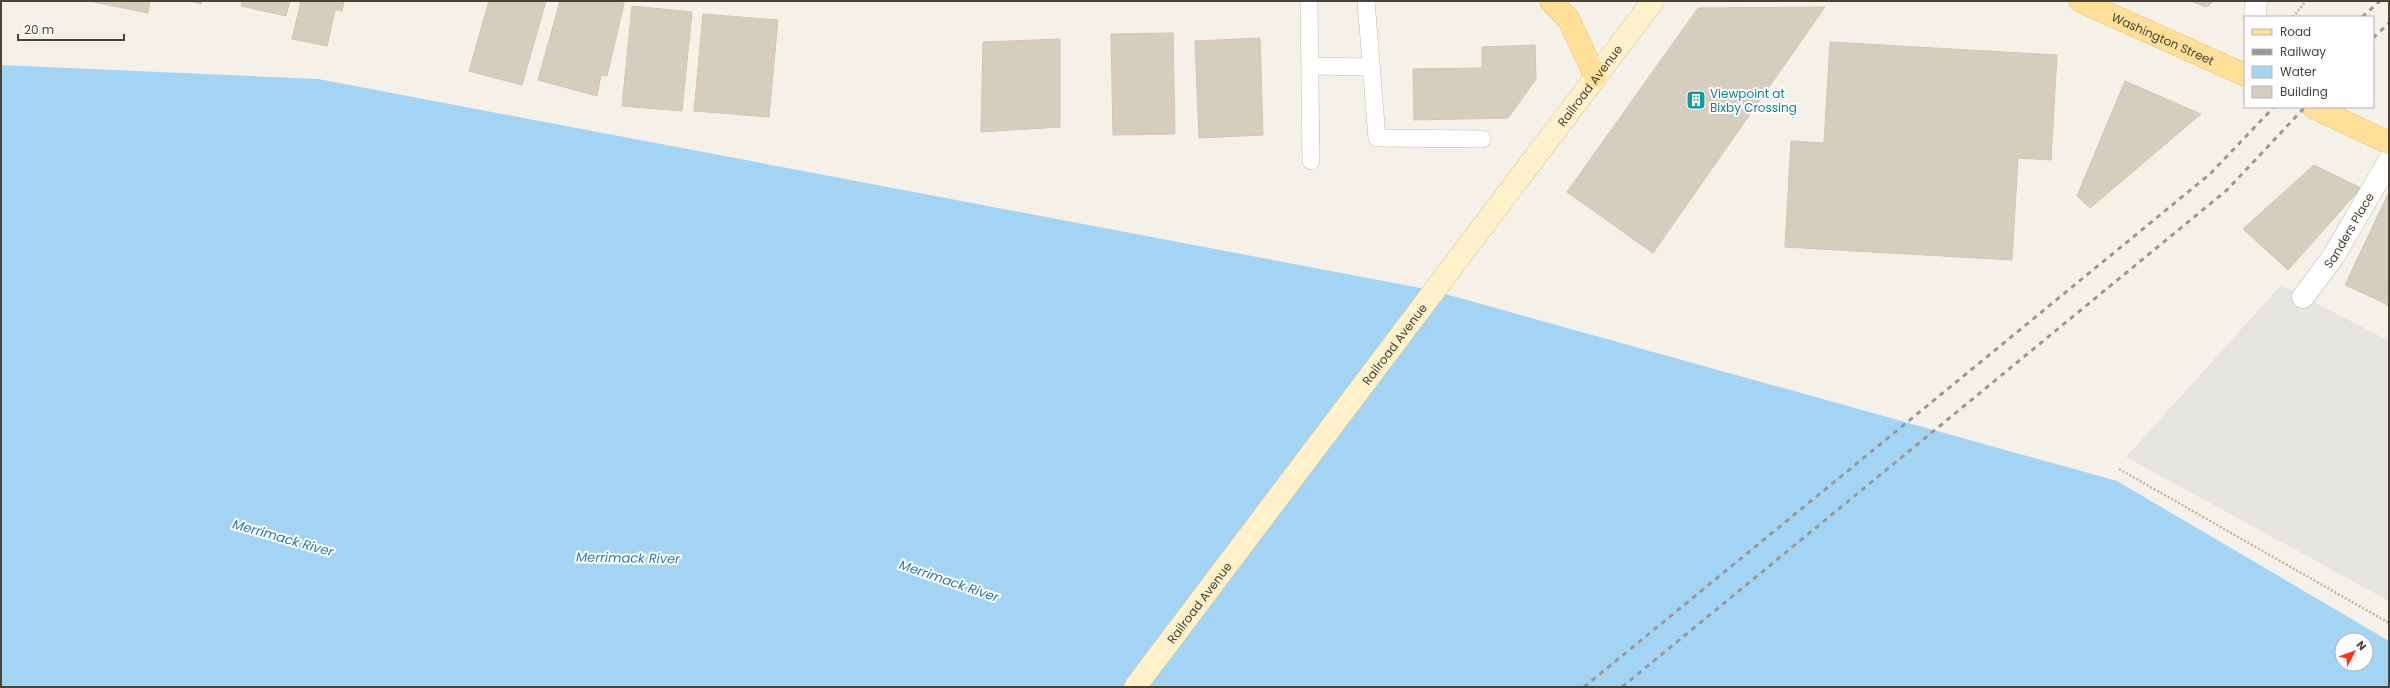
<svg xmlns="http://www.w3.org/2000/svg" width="2390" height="688" font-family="Poppins,sans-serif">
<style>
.parking{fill:#e6e4e1}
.water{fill:#a4d4f3;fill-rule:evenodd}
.building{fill:#d7cdbe;stroke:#d2c5b1}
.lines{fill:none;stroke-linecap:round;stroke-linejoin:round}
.lane-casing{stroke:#c1b9ab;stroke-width:18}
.street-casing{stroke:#c1b9ab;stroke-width:23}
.secondary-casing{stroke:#d6c598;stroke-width:23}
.primary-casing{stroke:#e8be64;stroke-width:23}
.path{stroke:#c3b59c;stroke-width:2.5;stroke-dasharray:2 2;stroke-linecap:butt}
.lane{stroke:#fff;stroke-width:17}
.street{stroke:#fff;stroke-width:22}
.secondary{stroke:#fff1c9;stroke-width:22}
.primary{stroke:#ffe098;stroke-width:22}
.rail{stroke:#989898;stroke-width:3;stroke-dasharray:5 5;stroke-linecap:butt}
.labels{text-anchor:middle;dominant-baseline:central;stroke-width:4;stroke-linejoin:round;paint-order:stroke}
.street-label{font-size:12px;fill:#494237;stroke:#fff}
.culture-label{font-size:12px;fill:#0d838f;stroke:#fff;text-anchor:start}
.water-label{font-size:13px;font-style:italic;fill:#2a7ab2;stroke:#fff}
</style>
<rect width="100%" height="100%" fill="#f5f1e9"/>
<path class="parking" d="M2281 285 2389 341V601L2126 457Z"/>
<path class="water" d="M1 65 318 79 1431 290 2117 481 2389 641V687H1ZM2342 640H2366V664H2342Z"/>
<g class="building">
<path d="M89 1H150L148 13Z"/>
<path d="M189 1H202L201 4Z"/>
<path d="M242 1H290L286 16 241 6Z"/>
<path d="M301 1H344L342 11 335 10 327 46 292 39Z"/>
<path d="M489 1H546L522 85 469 71Z"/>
<path d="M560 1H621L624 4 607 76 601 75 597 96 538 80Z"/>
<path d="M2191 1H2212V3L2206 7Z"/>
<path d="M632 6 692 12 682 111 622 106Z"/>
<path d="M1825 7 1653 253 1567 192 1698 8Z"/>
<path d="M703 14 778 20 769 117 694 111Z"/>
<path d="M1173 33 1175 134 1113 135 1111 34Z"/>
<path d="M1260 38 1263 135 1199 138 1195 41Z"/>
<path d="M1060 39V127L981 132 983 42Z"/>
<path d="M1830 42 2057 55 2051 160 2018 158 2012 260 1785 247 1791 141 1824 143Z"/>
<path d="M1535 45 1536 79 1508 118 1414 120 1413 69 1482 68V47Z"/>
<path d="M2125 81 2201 114 2090 208 2077 196Z"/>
<path d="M2314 165 2361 188 2288 270 2243 229Z"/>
<path d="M2389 192V282L2380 301 2345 285Z"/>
<path d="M2389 282V306L2380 301Z"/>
</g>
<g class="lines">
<g class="lane-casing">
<g id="lane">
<path d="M1309 1 1311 161"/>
<path d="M1366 1 1377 138 1482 139"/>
<path d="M1310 66 1371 67"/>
</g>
</g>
<g class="street-casing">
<g id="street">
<path d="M2255 17 2256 1"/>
<path id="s1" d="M2303 297 2333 257 2389 161"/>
</g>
</g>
<g class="secondary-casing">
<g id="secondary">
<path id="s2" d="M1135 687 1653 1"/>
</g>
</g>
<g class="primary-casing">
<g id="primary">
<path d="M1551 1 1569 20 1595 76"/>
<path id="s3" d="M2080 1 2245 75"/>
<path d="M2313 107 2389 143"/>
</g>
</g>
<g class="path">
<path d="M2293 17 2306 1"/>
<path d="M2119 469 2389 623"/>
</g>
<use href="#lane" class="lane"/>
<use href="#street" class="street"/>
<use href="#secondary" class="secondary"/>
<use href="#primary" class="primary"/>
<g class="rail">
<path d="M2362 17 2380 1"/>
<path d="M2373 38 2389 23"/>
<path d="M1584 687 2210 174 2274 107"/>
<path d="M1622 687 2227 190 2305 107"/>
</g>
</g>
<defs>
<g id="building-square" transform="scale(1)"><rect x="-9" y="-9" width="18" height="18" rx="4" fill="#0f9aa8" stroke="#fff"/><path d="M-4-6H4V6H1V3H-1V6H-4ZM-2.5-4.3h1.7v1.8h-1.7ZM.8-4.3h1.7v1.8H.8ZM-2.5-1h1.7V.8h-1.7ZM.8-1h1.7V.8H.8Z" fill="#fff"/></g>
</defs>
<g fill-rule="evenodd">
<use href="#building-square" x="1696" y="100"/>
</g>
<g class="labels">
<g class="street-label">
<text stroke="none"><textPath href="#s3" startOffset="91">Washington Street</textPath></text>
<text stroke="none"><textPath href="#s2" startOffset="754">Railroad Avenue</textPath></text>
<text stroke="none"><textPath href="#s1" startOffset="81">Sanders Place</textPath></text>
<text stroke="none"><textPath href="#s2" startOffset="430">Railroad Avenue</textPath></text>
<text stroke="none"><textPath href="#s2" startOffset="106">Railroad Avenue</textPath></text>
</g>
<g class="culture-label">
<text x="1710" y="93">Viewpoint at<tspan x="1710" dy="14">Bixby Crossing</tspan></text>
</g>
<g class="water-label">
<text transform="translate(283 538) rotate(16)">Merrimack River</text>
<text transform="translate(628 558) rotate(1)">Merrimack River</text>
<text transform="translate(949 581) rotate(19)">Merrimack River</text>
</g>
</g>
<rect width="2390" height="688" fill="none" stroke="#494237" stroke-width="4"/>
<rect x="2244" y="16" width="130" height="92" fill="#ffffff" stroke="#b6b3af"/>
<rect x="2252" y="29" width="20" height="6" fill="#ffe098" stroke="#b6b3af"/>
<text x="2280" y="36" font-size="12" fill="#494237">Road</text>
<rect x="2252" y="49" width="20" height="6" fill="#989898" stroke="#b6b3af"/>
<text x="2280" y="56" font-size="12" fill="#494237">Railway</text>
<rect x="2252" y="66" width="20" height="12" fill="#a4d4f3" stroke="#b6b3af"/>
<text x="2280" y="76" font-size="12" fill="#494237">Water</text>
<rect x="2252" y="86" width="20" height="12" fill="#d7cdbe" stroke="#b6b3af"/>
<text x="2280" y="96" font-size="12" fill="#494237">Building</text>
<g transform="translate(2354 652) rotate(49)"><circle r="19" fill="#ffffff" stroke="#b6b3af"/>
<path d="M0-3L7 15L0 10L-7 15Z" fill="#ff3516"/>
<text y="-6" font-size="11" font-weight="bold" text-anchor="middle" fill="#494237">N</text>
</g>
<path d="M18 34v6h106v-6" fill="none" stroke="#494237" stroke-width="2"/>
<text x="24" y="34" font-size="12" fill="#494237" stroke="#ffffff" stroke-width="3" paint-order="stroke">20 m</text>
</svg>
